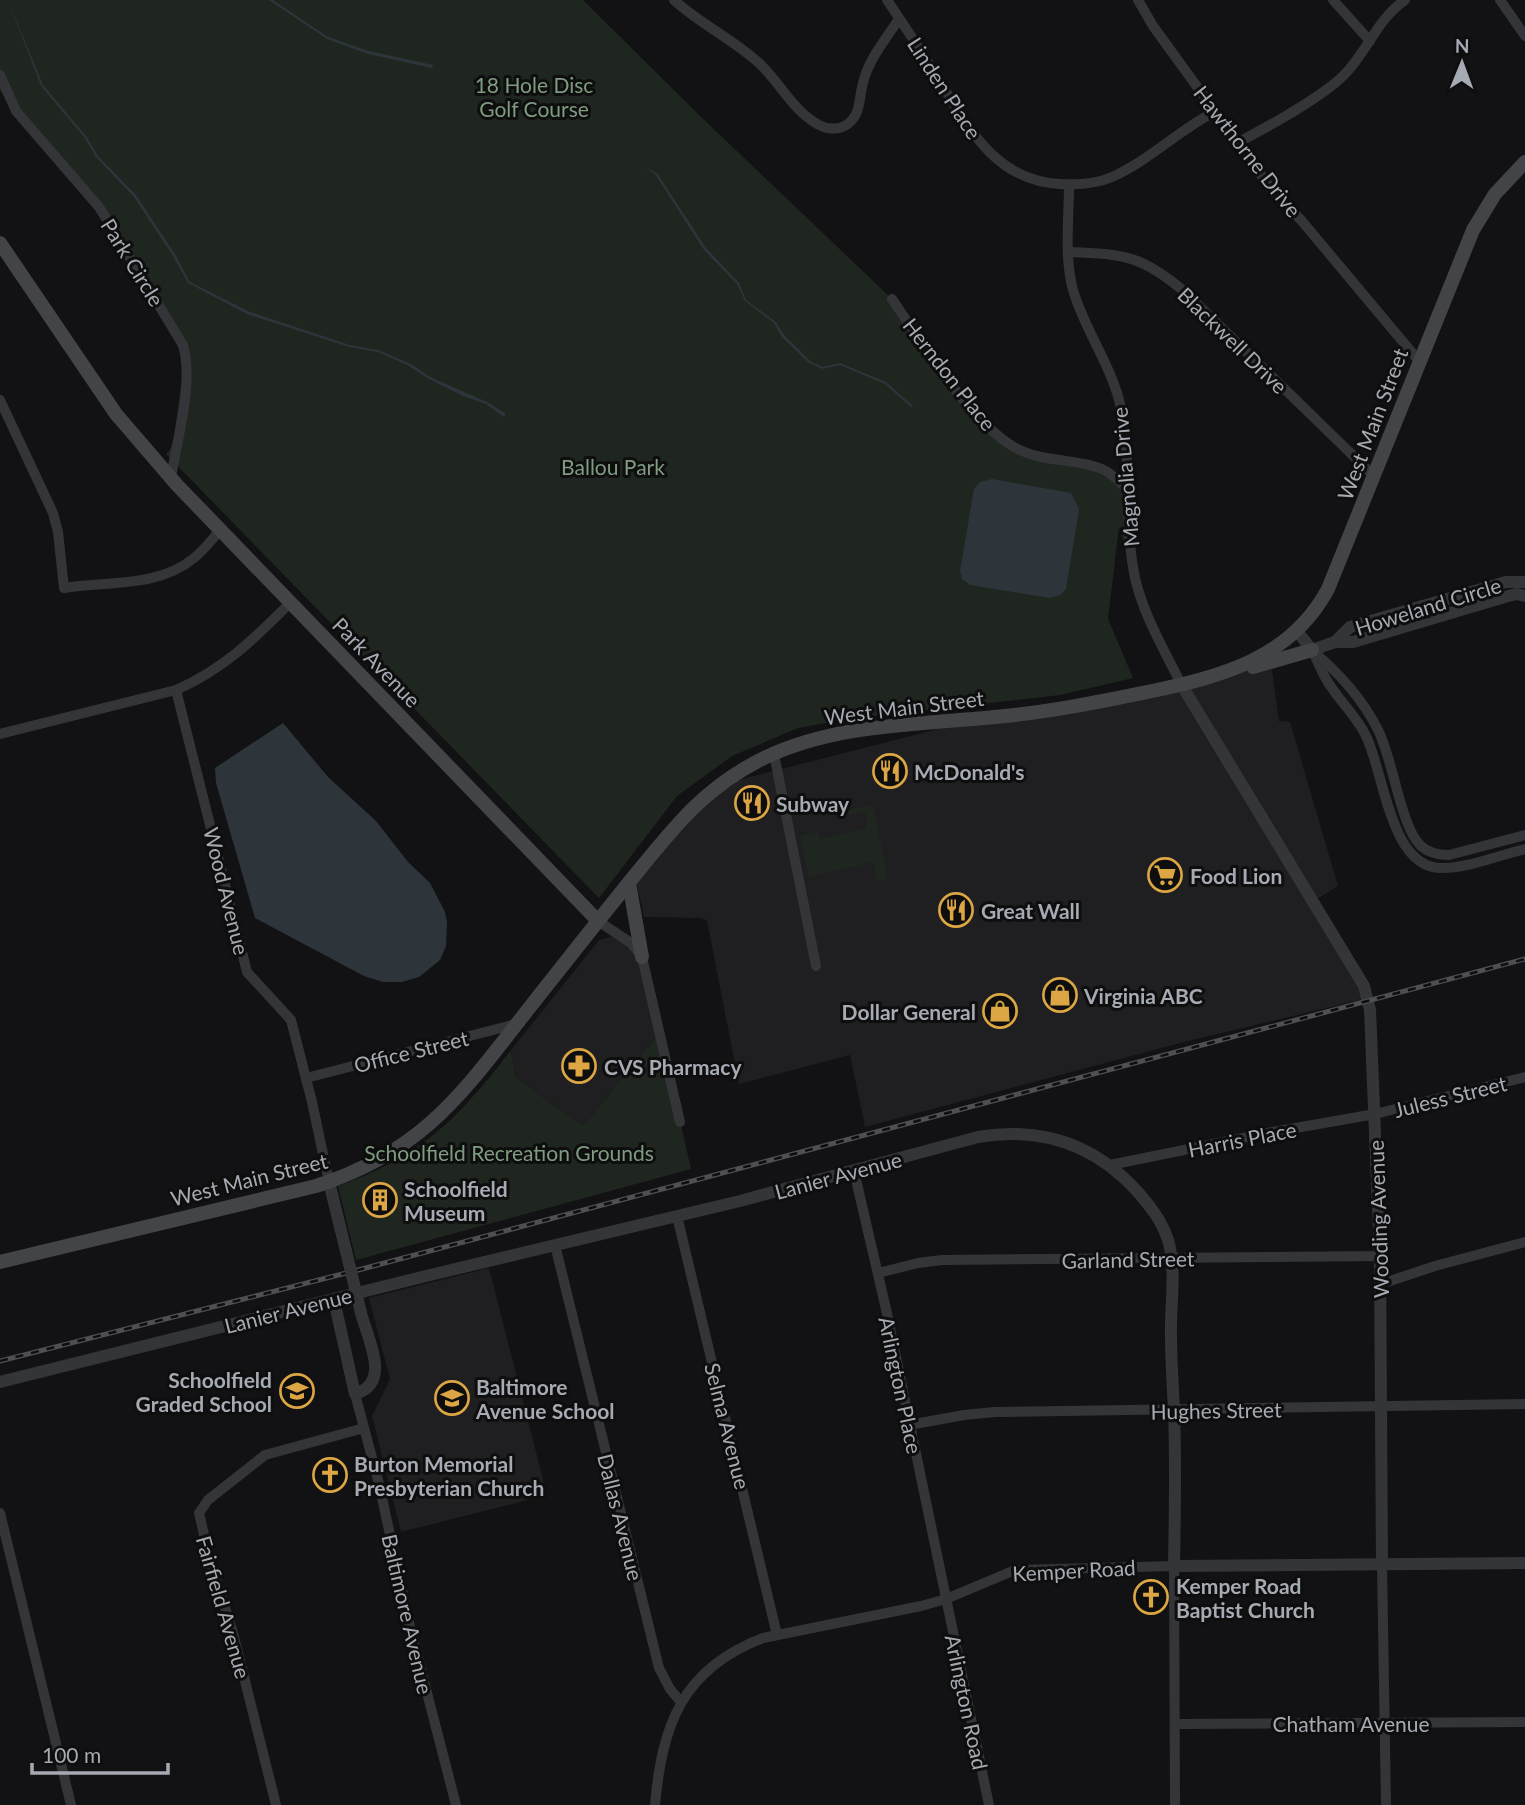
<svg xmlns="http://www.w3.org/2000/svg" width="1525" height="1805" font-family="Lato,sans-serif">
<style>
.built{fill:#1f1f21}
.green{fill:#1f2620}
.water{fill:#2d353b}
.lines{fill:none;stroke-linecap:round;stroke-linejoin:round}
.minor{stroke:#343538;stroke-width:10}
.tertiary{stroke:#343538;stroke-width:12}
.secondary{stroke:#424448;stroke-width:14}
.rail-casing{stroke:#4d4f53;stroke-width:5}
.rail{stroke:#0e0e0f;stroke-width:2.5;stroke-dasharray:8;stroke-linecap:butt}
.tertiary-bridge{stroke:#343538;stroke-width:12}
.labels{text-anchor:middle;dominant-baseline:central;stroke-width:6;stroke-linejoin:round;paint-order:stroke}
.park-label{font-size:21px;fill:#7f9c80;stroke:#0e0e0f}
.street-label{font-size:21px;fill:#a6aab3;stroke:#0e0e0f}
.poi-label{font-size:21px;font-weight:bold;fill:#a6aab3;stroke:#0e0e0f;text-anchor:start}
</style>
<rect width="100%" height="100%" fill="#121214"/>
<g class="built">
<path d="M1266 664 1272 670 1279 721 1290 722 1338 886 1314 901 1368 998 1188 1041 865 1127 850 1055 739 1084 707 921 701 918 644 917 635 876 719 785 981 718Z"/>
<path d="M619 935 636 947 660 1032 583 1126 515 1077 511 1050 599 940Z"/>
<path d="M489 1268 547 1495 401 1532 372 1416 390 1379 369 1298Z"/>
</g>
<g class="green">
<path d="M0 0H583L697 113 892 299 990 429 1022 451 1090 466 1127 489 1128 535 1144 605 1119 527 1108 619 1133 678 1060 695 850 719 798 728 732 756 677 796 599 898 166 454 173 445 183 369 182 355 171 333 96 211 18 121 0 90Z"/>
<path d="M873 805 888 879 878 881 873 862 809 877 800 836 818 831 820 839 866 828 865 821 868 820 865 812 849 815 848 810Z"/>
<path d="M660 1032 691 1169 356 1260 338 1186C421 1157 459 1118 511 1050L515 1077 583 1126Z"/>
</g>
<g class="water">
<path d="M8 0 43 85 86 136 98 156 136 195 176 256 190 282 250 312 350 345 378 350 411 364 430 377 487 402 506 414 504 417 486 404 463 396 429 379 409 366 378 352 349 347 247 314 188 283 173 256 134 197 96 157 84 137 41 86Z"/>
<path d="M269 0H273L328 37 369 51 433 65 432 68 368 54 327 39Z"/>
<path d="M644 167 657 173 706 248 739 283 746 300 776 322 784 335 811 362 823 367 840 363 886 382 913 406 911 407 885 384 840 365 823 369 809 363 782 337 774 323 745 301 737 284 704 250 655 174Z"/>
<path d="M992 479 1071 493 1079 509 1066 589 1060 595 1050 598 970 585 962 579 960 571 974 489 980 482Z"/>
<path d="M283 723 328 777 376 821 408 862 430 883 445 912 447 922 446 946 440 960 419 977 402 982H383L364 976 255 918 216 783 215 768Z"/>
</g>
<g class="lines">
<g class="minor">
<path d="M674 0C700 24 733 39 760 64 780 83 794 112 819 125 828 130 841 130 849 123 861 113 859 97 863 83 868 60 886 39 899 19"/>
<path d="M887 0C903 24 919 47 934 72 965 122 993 181 1060 184 1077 185 1096 184 1112 177 1150 160 1180 129 1216 111"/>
<path d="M1138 0 1153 26 1272 190 1301 220 1419 361"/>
<path d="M1333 0 1370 41"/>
<path d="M1500 0 1525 36"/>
<path d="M0 75 16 111 99 207 183 345C194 384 177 438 171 478"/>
<path d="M1239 142C1269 126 1321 98 1344 75 1368 51 1377 19 1405 0"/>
<path d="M1069 184C1069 218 1064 257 1073 290 1085 331 1112 366 1121 408 1132 460 1124 515 1133 567 1139 608 1163 647 1181 684"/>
<path d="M1069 252C1125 254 1143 256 1186 293L1374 476"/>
<path d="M892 299C921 341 970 422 1014 447 1042 463 1076 458 1102 469 1112 473 1119 482 1127 489"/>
<path d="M0 400 53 513 58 532 64 588C107 581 158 588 194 558 204 550 212 540 220 530"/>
<path d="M1312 650C1317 660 1321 670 1326 679 1338 700 1356 715 1366 736 1384 772 1390 868 1441 868 1469 868 1499 855 1525 849"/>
<path d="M1315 653C1340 674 1362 699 1377 728 1393 757 1400 825 1420 845 1428 853 1438 855 1449 855L1525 835"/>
<path d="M176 690 247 972 291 1020 312 1102 329 1182"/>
<path d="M0 734 176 690C224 669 254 639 290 603"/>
<path d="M774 754 816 966"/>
<path d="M598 921 631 943 642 957 680 1122"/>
<path d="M306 1078 516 1024"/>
<path d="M1110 1165 1273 1132 1375 1114 1525 1077"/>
<path d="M854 1171 886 1309 989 1805"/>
<path d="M677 1216 777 1635"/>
<path d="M555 1245 659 1668 670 1689 681 1702"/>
<path d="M878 1273 918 1263 942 1260 1380 1256"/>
<path d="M1381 1284 1435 1266 1525 1242"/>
<path d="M355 1394 379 1484 410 1627 456 1805"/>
<path d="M909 1425 964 1415 995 1412 1525 1404"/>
<path d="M0 1513 71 1805"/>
<path d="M1382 1564 1386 1805"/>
<path d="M1176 1724 1525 1722"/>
<path d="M276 1805 233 1633 210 1561 199 1513 208 1500 265 1455 364 1428"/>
<path d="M655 1805C662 1725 682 1669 763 1638L921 1606 946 1599 1015 1570 1174 1566 1175 1805"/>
</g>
<g class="tertiary">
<path d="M1296 630 1312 650 1335 642H1353L1508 596 1517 594 1525 596"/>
<path d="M1335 642 1350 627 1506 582H1525"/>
<path d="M1181 684 1364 986 1370 1010 1380 1256 1382 1564"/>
<path d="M329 1182 346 1251"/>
<path d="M334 1300 355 1394C392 1383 368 1340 361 1313"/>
<path d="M0 1382 430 1275 740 1201 978 1137C1042 1126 1094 1144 1137 1191 1150 1206 1162 1221 1168 1240 1177 1270 1170 1305 1171 1336 1171 1361 1173 1386 1174 1411 1176 1463 1175 1514 1174 1566L1525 1563"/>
</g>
<g class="secondary">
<path d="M0 243 116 414 177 485 598 921"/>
<path d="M1253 667 1312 650"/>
<path d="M629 883 642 957"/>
<path d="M0 1262 316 1186C425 1151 463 1092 530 1007 564 964 597 922 631 880 672 830 702 789 762 759 837 722 924 725 1005 716 1055 711 1103 701 1152 691 1223 676 1291 658 1328 589L1473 230 1495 194 1525 162"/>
</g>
<g class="rail-casing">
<path id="rail" d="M0 1361 362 1269 1525 959"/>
</g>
<use href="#rail" class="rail"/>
<path class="tertiary-bridge" d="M346 1251 361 1313"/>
</g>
<defs>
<g id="restaurant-ring" transform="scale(1.75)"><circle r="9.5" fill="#0e0e0f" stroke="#dba643" stroke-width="1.5"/><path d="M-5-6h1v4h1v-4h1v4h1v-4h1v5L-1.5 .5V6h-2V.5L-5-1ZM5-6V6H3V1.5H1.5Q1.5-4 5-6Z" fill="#dba643"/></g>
<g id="supermarket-ring" transform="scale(1.75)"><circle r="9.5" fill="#0e0e0f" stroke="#dba643" stroke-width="1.5"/><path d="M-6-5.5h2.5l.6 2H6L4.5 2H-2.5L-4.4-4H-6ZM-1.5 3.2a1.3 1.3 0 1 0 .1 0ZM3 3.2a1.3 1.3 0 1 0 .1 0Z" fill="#dba643"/></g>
<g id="shop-ring" transform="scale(1.75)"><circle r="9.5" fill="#0e0e0f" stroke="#dba643" stroke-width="1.5"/><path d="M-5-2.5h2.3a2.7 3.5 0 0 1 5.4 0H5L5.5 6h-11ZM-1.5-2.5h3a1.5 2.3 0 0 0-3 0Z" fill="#dba643"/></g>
<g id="pharmacy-ring" transform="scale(1.75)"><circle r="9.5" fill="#0e0e0f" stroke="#dba643" stroke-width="1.5"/><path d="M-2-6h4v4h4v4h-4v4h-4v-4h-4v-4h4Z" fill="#dba643"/></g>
<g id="building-ring" transform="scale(1.75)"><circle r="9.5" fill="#0e0e0f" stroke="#dba643" stroke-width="1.5"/><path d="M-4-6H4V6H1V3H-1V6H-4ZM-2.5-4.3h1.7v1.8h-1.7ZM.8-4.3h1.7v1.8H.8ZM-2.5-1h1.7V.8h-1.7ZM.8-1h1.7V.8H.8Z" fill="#dba643"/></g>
<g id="school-ring" transform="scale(1.75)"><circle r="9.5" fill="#0e0e0f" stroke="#dba643" stroke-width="1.5"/><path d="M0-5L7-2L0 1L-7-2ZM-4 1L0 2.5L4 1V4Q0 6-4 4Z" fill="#dba643"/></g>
<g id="church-ring" transform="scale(1.75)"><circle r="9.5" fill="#0e0e0f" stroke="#dba643" stroke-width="1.5"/><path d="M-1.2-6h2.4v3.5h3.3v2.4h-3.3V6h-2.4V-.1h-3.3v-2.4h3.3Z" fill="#dba643"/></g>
</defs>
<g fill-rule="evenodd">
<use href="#restaurant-ring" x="890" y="771"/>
<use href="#restaurant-ring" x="752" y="803"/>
<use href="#supermarket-ring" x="1165" y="875"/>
<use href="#restaurant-ring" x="956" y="910"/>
<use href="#shop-ring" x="1060" y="995"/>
<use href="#shop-ring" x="1000" y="1011"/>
<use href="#pharmacy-ring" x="579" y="1066"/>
<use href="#building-ring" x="380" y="1200"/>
<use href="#school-ring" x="297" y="1391"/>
<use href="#school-ring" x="452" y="1398"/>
<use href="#church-ring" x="330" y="1475"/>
<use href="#church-ring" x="1151" y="1597"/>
</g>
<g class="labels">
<g class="park-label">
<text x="534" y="84">18 Hole Disc<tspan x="534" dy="24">Golf Course</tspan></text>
<text x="613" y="466">Ballou Park</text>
<text x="509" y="1152">Schoolfield Recreation Grounds</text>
</g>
<g class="street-label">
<text transform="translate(945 88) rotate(57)">Linden Place</text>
<text transform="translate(1248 151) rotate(52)">Hawthorne Drive</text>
<text transform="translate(133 262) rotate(58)">Park Circle</text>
<text transform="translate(1233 340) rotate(44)">Blackwell Drive</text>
<text transform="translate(950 374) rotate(52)">Herndon Place</text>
<text transform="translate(1372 424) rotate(-69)">West Main Street</text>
<text transform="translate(1125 477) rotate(-95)">Magnolia Drive</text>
<text transform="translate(1428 606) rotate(-17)">Howeland Circle</text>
<text transform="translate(377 662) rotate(46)">Park Avenue</text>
<text transform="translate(904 707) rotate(-7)">West Main Street</text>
<text transform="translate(227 891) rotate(76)">Wood Avenue</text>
<text transform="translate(411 1051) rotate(-14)">Office Street</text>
<text transform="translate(1450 1096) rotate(-14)">Juless Street</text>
<text transform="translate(1242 1139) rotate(-11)">Harris Place</text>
<text transform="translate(838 1175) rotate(-15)">Lanier Avenue</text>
<text transform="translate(249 1179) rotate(-14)">West Main Street</text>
<text transform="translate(1378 1219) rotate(-92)">Wooding Avenue</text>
<text transform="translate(1128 1259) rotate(-1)">Garland Street</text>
<text transform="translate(288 1310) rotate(-14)">Lanier Avenue</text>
<text transform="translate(901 1385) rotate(78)">Arlington Place</text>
<text transform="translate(1216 1410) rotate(-1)">Hughes Street</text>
<text transform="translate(728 1426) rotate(76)">Selma Avenue</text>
<text transform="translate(621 1517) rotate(76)">Dallas Avenue</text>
<text transform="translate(1074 1570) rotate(-3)">Kemper Road</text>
<text transform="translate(224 1607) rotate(74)">Fairfield Avenue</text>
<text transform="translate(408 1614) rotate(77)">Baltimore Avenue</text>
<text transform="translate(967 1702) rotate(78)">Arlington Road</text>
<text x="1351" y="1723">Chatham Avenue</text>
</g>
<g class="poi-label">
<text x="914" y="771">McDonald's</text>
<text x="776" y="803">Subway</text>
<text x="1190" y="875">Food Lion</text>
<text x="981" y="910">Great Wall</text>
<text x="1084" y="995">Virginia ABC</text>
<text x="976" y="1011" text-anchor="end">Dollar General</text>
<text x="604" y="1066">CVS Pharmacy</text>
<text x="404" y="1188">Schoolfield<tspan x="404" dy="24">Museum</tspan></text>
<text x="272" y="1379" text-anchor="end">Schoolfield<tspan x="272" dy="24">Graded School</tspan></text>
<text x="476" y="1386">Baltimore<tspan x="476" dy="24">Avenue School</tspan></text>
<text x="354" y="1463">Burton Memorial<tspan x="354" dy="24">Presbyterian Church</tspan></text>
<text x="1176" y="1585">Kemper Road<tspan x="1176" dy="24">Baptist Church</tspan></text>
</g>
</g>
<g transform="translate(1462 63) rotate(1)" stroke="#0e0e0f" stroke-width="5" paint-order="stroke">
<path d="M0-5L12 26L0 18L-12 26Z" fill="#a6aab3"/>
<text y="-10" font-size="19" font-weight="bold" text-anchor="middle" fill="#a6aab3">N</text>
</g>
<path d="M32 1763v10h136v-10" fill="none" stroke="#a6aab3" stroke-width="3.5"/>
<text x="42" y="1763" font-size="21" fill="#a6aab3" stroke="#0e0e0f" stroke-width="5" paint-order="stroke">100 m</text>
</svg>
